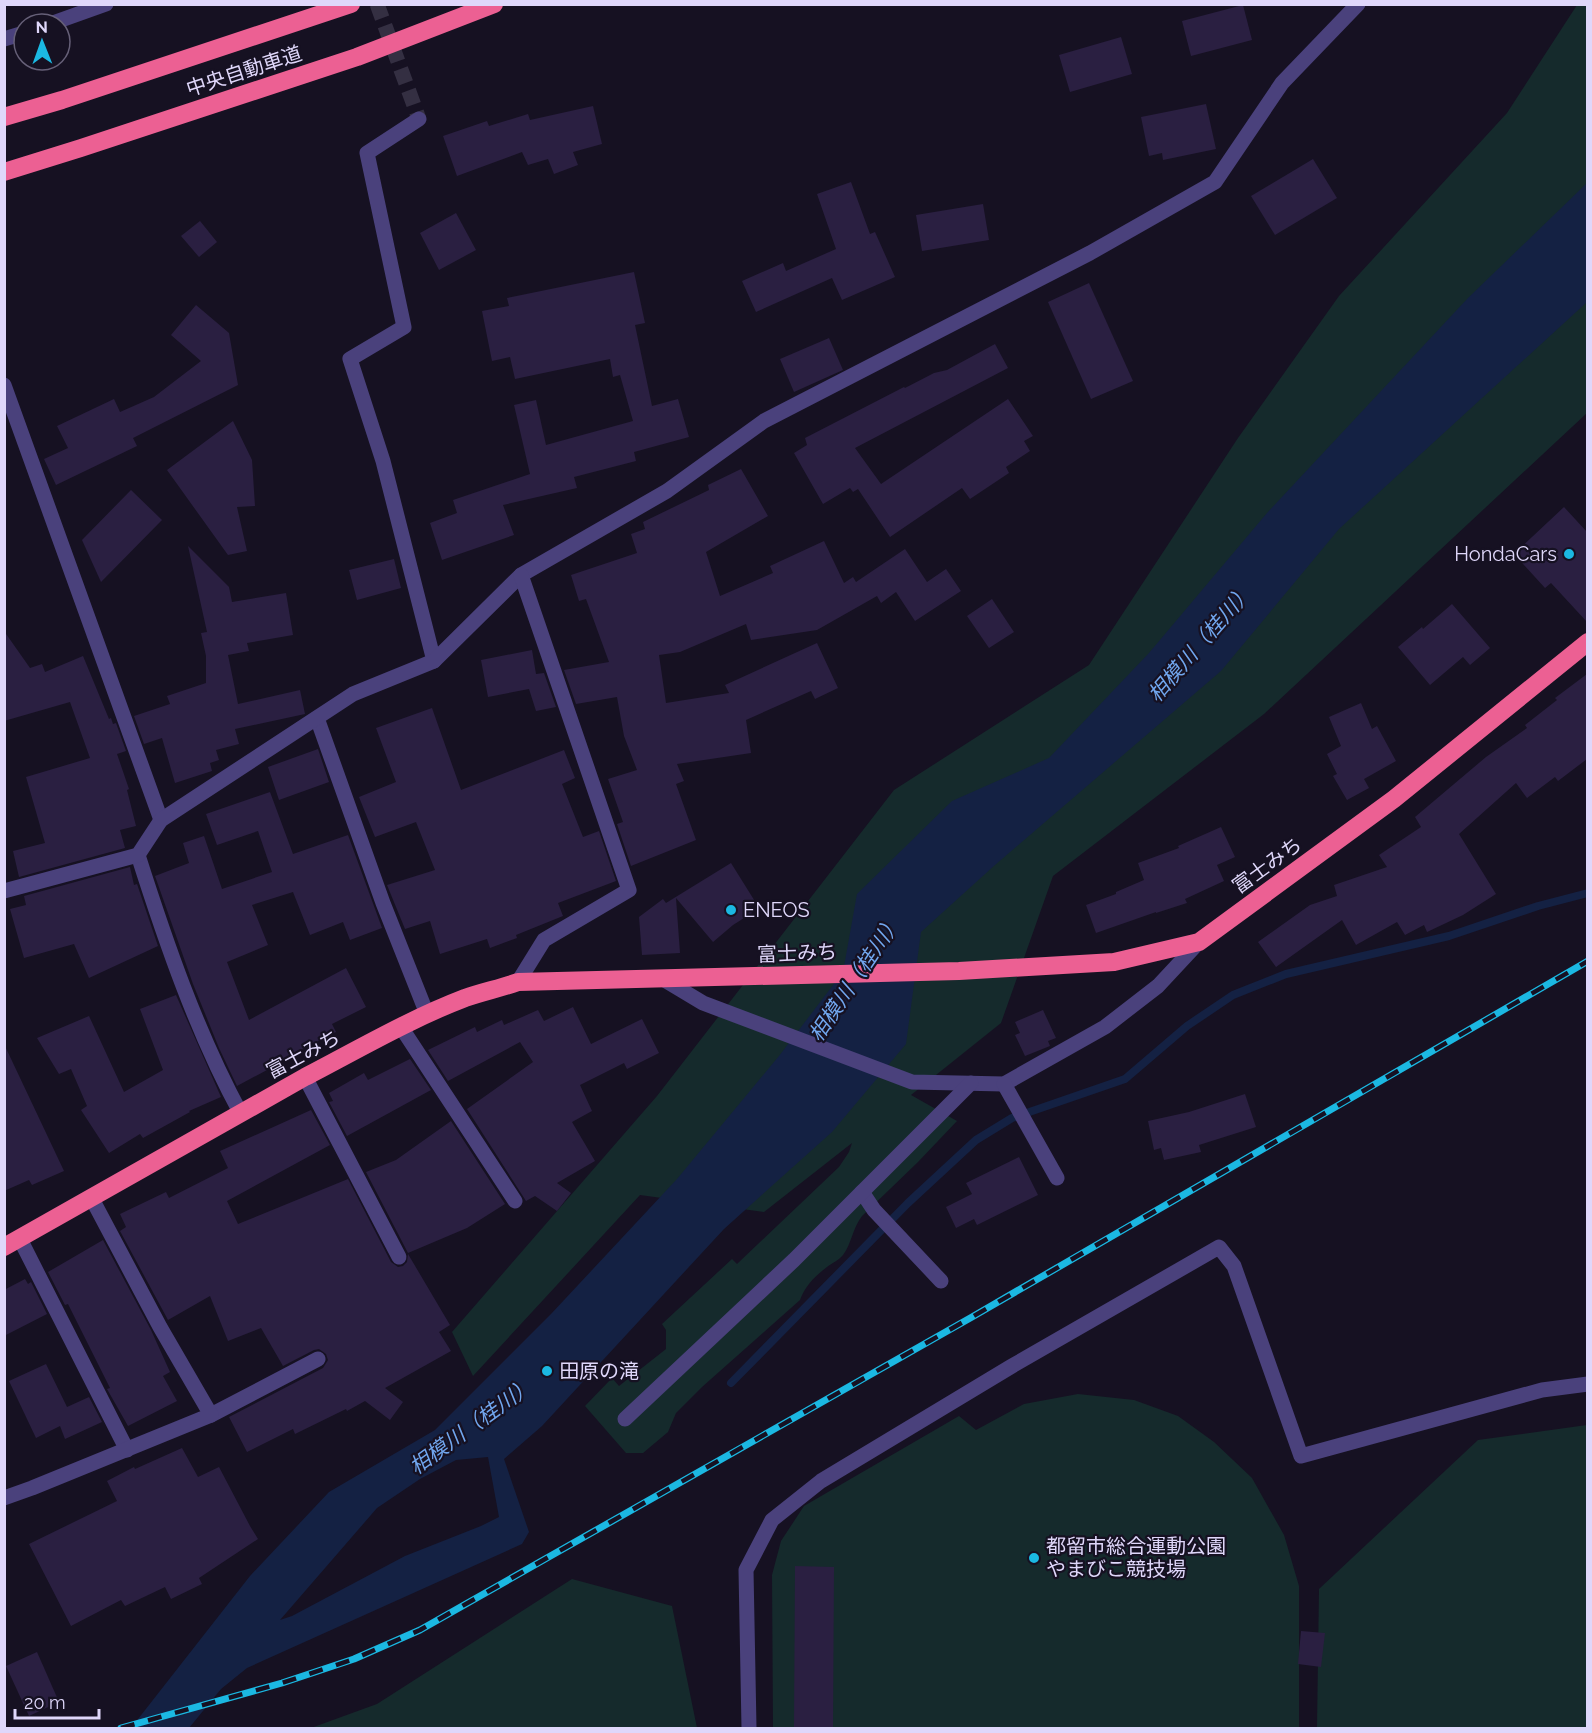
<svg xmlns="http://www.w3.org/2000/svg" width="1592" height="1733" font-family="Raleway,'Noto Sans JP',sans-serif">
<style>
.green{fill:#152a2c}
.water{fill:#142143;fill-rule:evenodd}
.lines{fill:none;stroke-linecap:round;stroke-linejoin:round}
.stream{stroke:#142143;stroke-width:8}
.building{fill:#2a1f41}
.minor-tunnel{stroke:#342f42;stroke-width:15;stroke-dasharray:15 8;stroke-linecap:butt}
.minor{stroke:#4a417c;stroke-width:15}
.highway{stroke:#ec6093;stroke-width:18}
.rail-casing{stroke:#1bb8e2;stroke-width:7}
.rail{stroke:#161122;stroke-width:4.5;stroke-dasharray:14;stroke-linecap:butt}
.poi-dot{fill:#1bb8e2;stroke:#161122;stroke-width:2}
.labels{text-anchor:middle;dominant-baseline:central;stroke-width:4.5;stroke-linejoin:round;paint-order:stroke}
.street-label{font-size:20px;fill:#dfd7fa;stroke:#161122}
.poi-label{font-size:20px;fill:#dfd7fa;stroke:#161122;text-anchor:start}
.water-label{font-size:21px;font-style:italic;fill:#71a6ee;stroke:#161122}
</style>
<rect width="100%" height="100%" fill="#161122"/>
<g class="green">
<path d="M1577 5H1587V413L1264 714 1053 876 1001 1023 911 1095 957 1121 918 1162 862 1216C852 1229 852 1243 843 1255 839 1260 832 1263 827 1267 815 1276 805 1286 800 1300L702 1387 676 1413 668 1432 643 1453H626L585 1406 612 1378 619 1386 666 1349V1330L662 1324 732 1259 737 1264 839 1167 849 1152 852 1143 764 1212 640 1195 473 1376 452 1332 657 1096 894 790 1089 665 1238 438 1339 296 1507 113Z"/>
<path d="M1078 1394 1134 1400 1178 1416 1214 1442 1252 1478 1284 1535 1299 1586V1728H773L772 1575 781 1541 804 1506 959 1416 976 1430 1024 1404Z"/>
<path d="M1587 1425V1728H1317L1319 1589 1478 1440Z"/>
<path d="M572 1579 672 1606 697 1728H311L377 1704Z"/>
</g>
<path class="water" d="M1587 183V302L1339 529 1221 671 995 865 921 932 906 1044 832 1132 724 1229 542 1426 504 1459 529 1532 522 1544 247 1668 221 1689 189 1728H131L250 1576 329 1492 435 1430 551 1314 677 1179 779 1056 843 972 857 894 952 801 1049 758 1149 653 1267 513 1468 298ZM488 1457 499 1517 481 1526 405 1556 292 1616 280 1620 377 1508 420 1479 456 1460Z"/>
<g class="lines">
<path class="stream" d="M731 1383 908 1203 976 1140 1012 1118 1125 1079 1187 1026 1233 995 1286 974 1449 936 1538 906 1588 893"/>
</g>
<g class="building">
<path d="M1243 5 1252 40 1191 56 1182 21Z"/>
<path d="M1121 37 1132 74 1070 92 1059 55Z"/>
<path d="M1206 104 1216 149 1163 160 1162 153 1149 156 1141 117Z"/>
<path d="M593 106 602 144 573 152 578 165 554 174 548 159 528 165 522 152 457 176 443 136 487 121 489 126 528 114 530 120Z"/>
<path d="M1313 159 1337 198 1275 235 1251 196Z"/>
<path d="M851 182 870 234 875 232 895 277 842 300 832 278 756 312 742 281 783 263 786 271 836 249 817 194Z"/>
<path d="M983 204 989 240 922 251 916 215Z"/>
<path d="M456 213 476 250 439 270 420 233Z"/>
<path d="M200 221 217 242 199 257 181 236Z"/>
<path d="M634 272 645 323 635 325 652 406 678 399 689 437 634 452 636 461 574 477 577 488 503 505 514 535 442 560 430 523 457 513 453 500 530 474 514 405 536 400 546 445 633 421 620 375 613 377 610 359 515 379 510 357 492 361 482 311 509 306 507 298Z"/>
<path d="M1089 283 1133 381 1091 399 1048 302Z"/>
<path d="M196 305 229 333 238 385 133 438 137 446 56 485 44 459 68 448 57 426 114 399 120 412 154 397 201 361 171 335Z"/>
<path d="M829 338 843 370 794 392 780 359Z"/>
<path d="M995 344 1008 368 855 448 881 484 1008 399 1033 436 1024 441 1030 451 1006 467 1009 473 970 499 962 488 890 537 858 489 853 492 850 488 823 504 794 453 807 445 805 438 904 387 905 388 934 373 947 370Z"/>
<path d="M233 421 252 460 255 506 237 507 247 551 228 555 167 470Z"/>
<path d="M741 469 768 516 706 552 720 596 773 573 770 566 824 541 844 583 853 577 856 582 905 549 927 582 946 569 961 591 915 621 896 592 881 603 877 596 817 630 751 640 746 624 680 652 659 655 666 703 729 693 725 685 817 643 838 688 815 699 811 691 746 720 751 753 677 764 684 781 676 784 696 840 631 866 617 824 623 822 608 779 637 770 624 736 617 697 576 704 564 670 609 662 586 599 579 601 571 575 637 553 631 534 645 529 643 522 709 490 708 485Z"/>
<path d="M131 490 162 520 101 582 82 540Z"/>
<path d="M1564 507 1587 532V622L1551 583 1545 588 1514 554Z"/>
<path d="M188 546 229 587 232 602 286 593 293 635 247 643 249 651 228 655 238 704 300 690 305 714 235 729 239 744 216 750 219 760 210 763 212 771 175 783 162 738 144 744 134 716 170 704 167 696 206 683V656L201 633 207 632Z"/>
<path d="M394 559 401 588 357 600 349 570Z"/>
<path d="M992 599 1014 632 989 648 967 616Z"/>
<path d="M1452 604 1490 648 1470 665 1463 657 1430 685 1398 647 1422 627 1423 629Z"/>
<path d="M4 631 30 668 42 664 45 672 83 656 109 719 111 718 113 724 116 723 126 751 117 754 129 789 127 790 136 826 120 830 125 848 19 877 13 851 45 843 26 777 90 758 70 702 4 721Z"/>
<path d="M532 650 536 674 544 673 556 707 536 711 529 689 488 697 481 660Z"/>
<path d="M1587 674V759L1558 781 1555 777 1527 798 1516 783 1459 834 1496 894 1463 915 1427 932 1424 925 1405 935 1397 922 1356 945 1342 920 1276 967 1258 942 1310 905 1337 896 1334 885 1387 867 1379 855 1421 827 1415 817 1486 757 1527 728 1525 725 1557 700 1555 698Z"/>
<path d="M1361 703 1372 729 1377 726 1396 761 1364 779 1369 788 1347 800 1333 776 1337 774 1327 754 1341 746 1329 717Z"/>
<path d="M432 708 461 790 564 750 575 778 562 784 583 837 599 831 616 881 558 903 563 916 516 935 517 938 490 948 487 939 440 954 430 921 405 929 387 885 435 870 416 822 375 837 359 797 396 782 376 728Z"/>
<path d="M318 749 329 782 279 800 268 767Z"/>
<path d="M270 792 293 854 348 835 382 928 350 940 343 922 310 935 293 892 252 905 268 945 227 962 249 1020 346 968 366 1007 332 1024 336 1032 266 1068 267 1070 237 1086 219 1048 193 984 155 876 189 863 183 843 204 836 222 889 272 872 258 831 217 845 206 814Z"/>
<path d="M1221 827 1235 857 1217 865 1224 881 1185 899 1187 903 1156 913V912L1096 933 1086 905 1116 894V892L1144 880 1138 863 1179 848 1178 846Z"/>
<path d="M731 863 756 903 748 907 752 913 733 925 713 942 676 898 680 953 642 955 639 917 663 899 666 903Z"/>
<path d="M130 867 134 885 137 884 158 946 89 978 74 944 24 958 10 909 26 905 24 896Z"/>
<path d="M176 995 221 1097 189 1111 190 1112 143 1138 140 1134 109 1153 81 1110 87 1106 71 1069 59 1074 37 1038 89 1016 124 1092 163 1070 140 1009Z"/>
<path d="M573 1007 591 1044 642 1019 659 1053 627 1069 624 1063 580 1085 592 1111 572 1122 595 1161 557 1183 571 1193 557 1211 535 1196 526 1201 467 1109 533 1062 520 1042 448 1081 428 1050 475 1027 477 1032 502 1020 504 1025 538 1010 544 1021Z"/>
<path d="M1043 1010 1056 1038 1048 1041 1050 1046 1025 1056 1015 1035 1020 1033 1015 1022Z"/>
<path d="M4 1044 64 1171 32 1185 29 1180 4 1191Z"/>
<path d="M410 1059 431 1090 347 1136 329 1102 333 1101 329 1093 364 1073 368 1080Z"/>
<path d="M1245 1094 1256 1127 1199 1145 1201 1152 1164 1160 1161 1148 1154 1150 1148 1121 1189 1112Z"/>
<path d="M311 1110 330 1145 227 1201 238 1224 348 1179 391 1262 398 1267 403 1266 407 1262 408 1254 450 1325 439 1332 451 1351 385 1388 403 1402 390 1420 365 1401 347 1411 346 1409 295 1434 293 1429 247 1452 229 1417 323 1368 328 1360 326 1354 319 1349 314 1350 283 1366 261 1328 228 1341 210 1296 168 1320 120 1231 126 1227 120 1214 166 1192 169 1198 228 1168 220 1151Z"/>
<path d="M451 1121 505 1204 467 1228 408 1253 366 1172 396 1160Z"/>
<path d="M1019 1157 1038 1195 977 1225 974 1219 956 1228 946 1207 972 1194 966 1183Z"/>
<path d="M103 1240 151 1330 170 1372 163 1376 177 1401 128 1426 107 1389 110 1388 68 1304 65 1305 48 1272Z"/>
<path d="M25 1279 28 1284 31 1282 47 1314 4 1336V1290Z"/>
<path d="M46 1364 67 1407 89 1397 102 1422 65 1439 60 1426 36 1438 9 1381Z"/>
<path d="M182 1448 198 1477 219 1467 250 1526 258 1539 199 1578 202 1584 171 1599 165 1587 125 1606 121 1600 71 1626 29 1544 117 1501 107 1481 134 1467 135 1469Z"/>
<path d="M795 1566 834 1567 833 1728H794Z"/>
<path d="M1301 1631 1325 1633 1321 1667 1298 1664Z"/>
<path d="M37 1652 59 1702 29 1716 6 1666Z"/>
</g>
<g class="lines">
<path class="minor-tunnel" d="M377 4 419 119"/>
<g class="minor">
<path d="M50 24 106 4"/>
<path d="M4 39 24 33"/>
<path d="M419 119 367 153 404 327 350 359 383 461 434 661"/>
<path d="M4 385 161 820"/>
<path d="M317 718 383 903 427 1014"/>
<path d="M138 855C166 943 197 1033 241 1114"/>
<path d="M4 891 138 855 161 820 353 694 434 661 521 575 667 491 764 421 1090 253 1215 182 1282 83 1358 4"/>
<path d="M663 979 703 1003 912 1082 1004 1084 1105 1027 1158 986 1199 942"/>
<path d="M518 982 544 940 629 890 521 575"/>
<path d="M401 1027 515 1201"/>
<path d="M305 1077 399 1257"/>
<path d="M1004 1084 1057 1178"/>
<path d="M862 1192 874 1210 941 1281"/>
<path d="M20 1239 127 1450"/>
<path d="M211 1415 318 1359"/>
<path d="M625 1419 794 1260 971 1083"/>
<path d="M4 1498 32 1488 211 1415 160 1327 91 1197"/>
<path d="M749 1728 746 1570 772 1520 821 1481 1012 1366 1219 1247 1234 1266 1301 1456 1542 1390 1588 1384"/>
</g>
<g class="highway">
<path d="M4 117 62 100 351 4"/>
<path d="M4 172 81 148 357 57 494 4"/>
<path d="M4 1247 305 1077C357 1050 410 1019 465 998 482 992 501 988 518 982L959 971 1114 962 1199 942 1394 799 1588 642"/>
</g>
<g class="rail-casing">
<path id="rail" d="M121 1728 282 1683 354 1659 420 1630 972 1317 1588 961"/>
</g>
<use href="#rail" class="rail"/>
</g>
<g class="poi-dot">
<circle cx="1569" cy="554" r="6"/>
<circle cx="731" cy="910" r="6"/>
<circle cx="547" cy="1371" r="6"/>
<circle cx="1034" cy="1558" r="6"/>
</g>
<g class="labels">
<g class="street-label">
<text transform="translate(244 71) rotate(-18)">中央自動車道</text>
<text transform="translate(1267 865) rotate(-36)">富士みち</text>
<text transform="translate(797 953) rotate(-2)">富士みち</text>
<text transform="translate(303 1054) rotate(-28)">富士みち</text>
</g>
<g class="poi-label">
<text x="1557" y="554" text-anchor="end">HondaCars</text>
<text x="743" y="910">ENEOS</text>
<text x="559" y="1371">田原の滝</text>
<text x="1046" y="1546">都留市総合運動公園<tspan x="1046" dy="23">やまびこ競技場</tspan></text>
</g>
<g class="water-label">
<text transform="translate(1200 643) rotate(-49)">相模川（桂川）</text>
<text transform="translate(855 978) rotate(-56)">相模川（桂川）</text>
<text transform="translate(471 1426) rotate(-36)">相模川（桂川）</text>
</g>
</g>
<rect width="1592" height="1733" fill="none" stroke="#dfd7fa" stroke-width="12"/>
<g transform="translate(42 42) rotate(359)"><circle r="28" fill="#161122" stroke="#666078" stroke-width="1.5"/>
<path d="M0-4.5L10 22L0 15L-10 22Z" fill="#1bb8e2"/>
<text y="-9" font-size="16" font-weight="bold" text-anchor="middle" fill="#dfd7fa">N</text>
</g>
<path d="M15 1709v9h84v-9" fill="none" stroke="#dfd7fa" stroke-width="3"/>
<text x="24" y="1709" font-size="18" fill="#dfd7fa" stroke="#161122" stroke-width="4.5" paint-order="stroke">20 m</text>
</svg>
